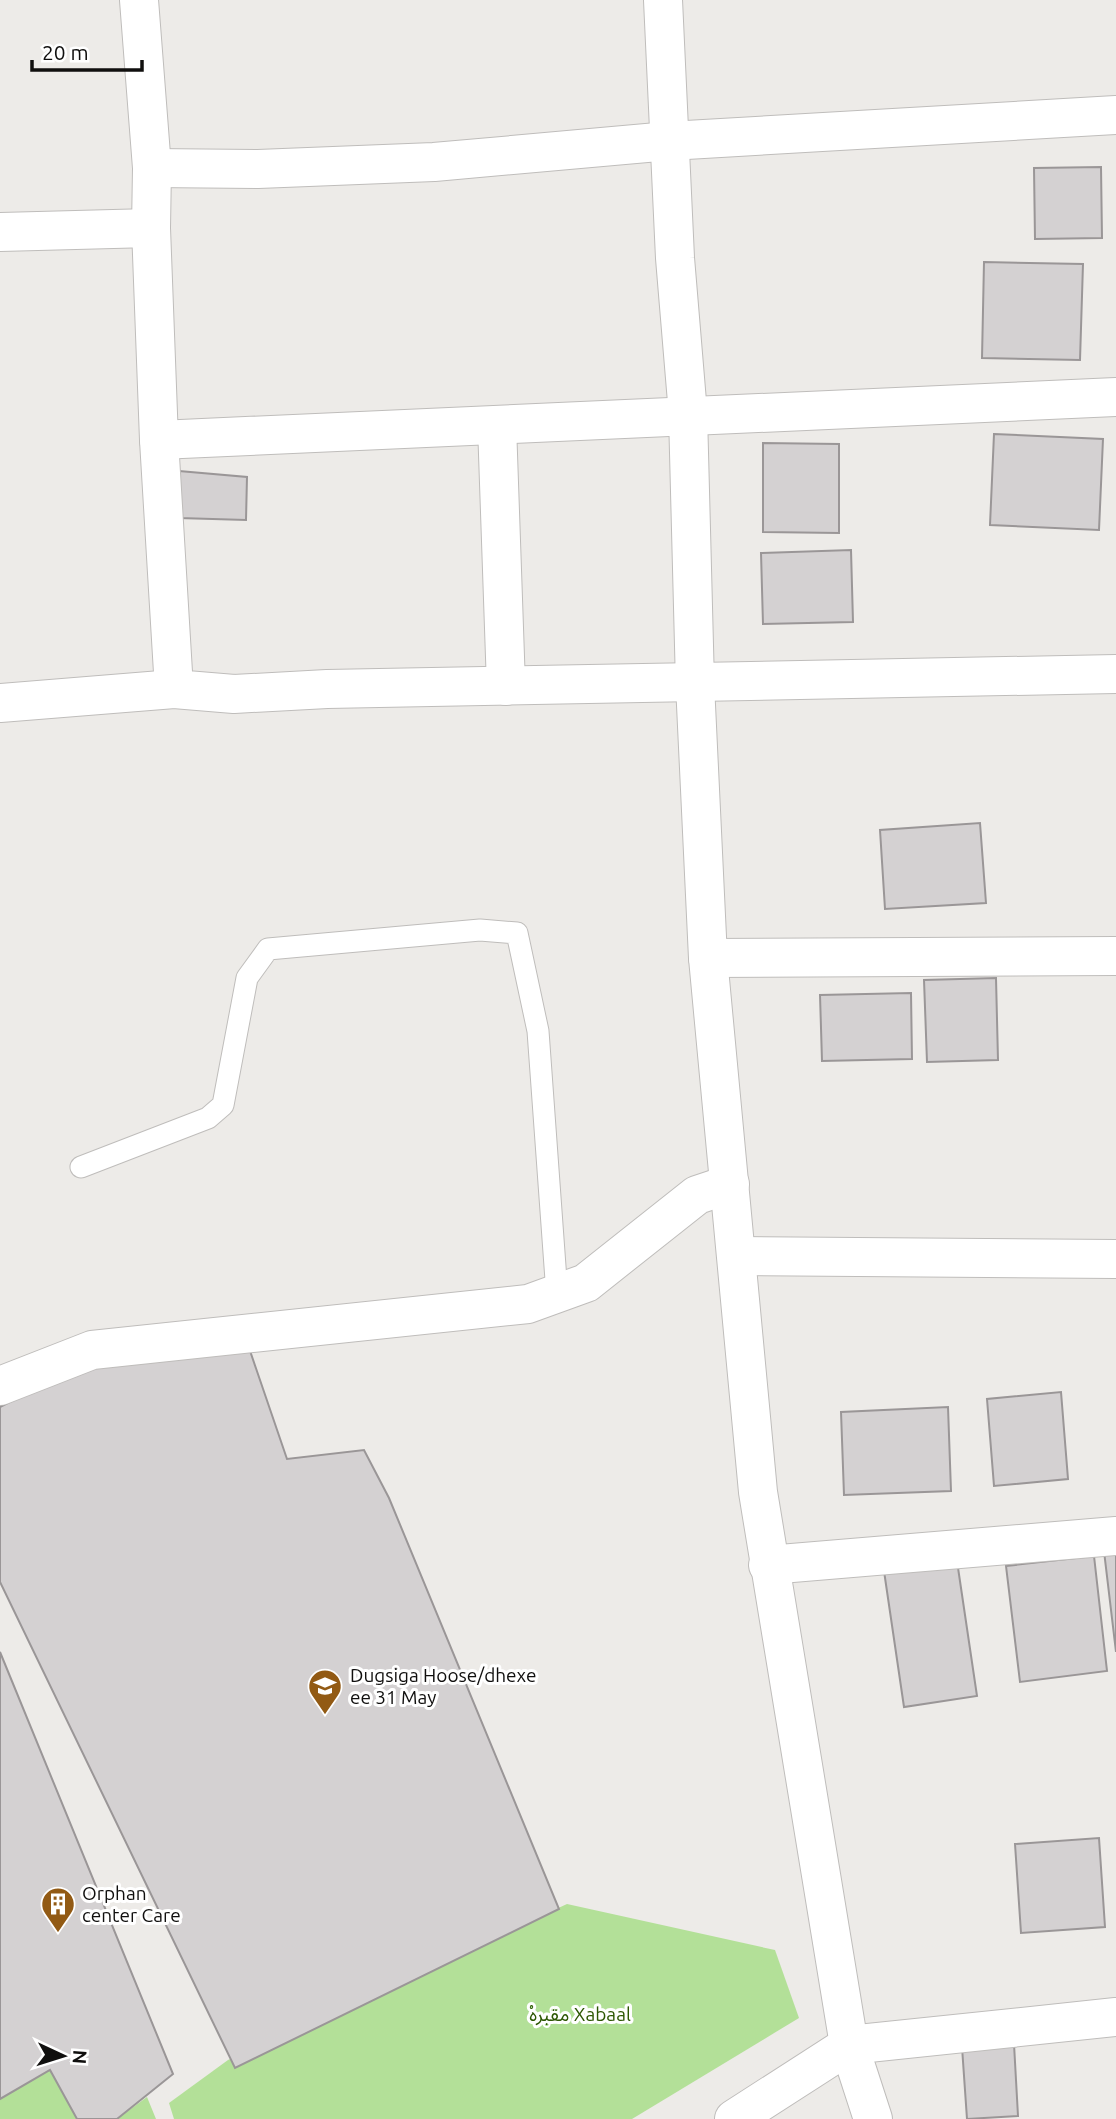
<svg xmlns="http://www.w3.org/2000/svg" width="1116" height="2119" font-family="Ubuntu,'Noto Sans Arabic',sans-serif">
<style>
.green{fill:#b3e098}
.building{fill:#d4d1d2;stroke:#9a9697;stroke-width:2}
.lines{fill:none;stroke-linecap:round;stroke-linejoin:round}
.service-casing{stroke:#bfbdbb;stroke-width:23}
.minor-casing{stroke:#bfbdbb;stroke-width:40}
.service{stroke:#fff;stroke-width:21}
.minor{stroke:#fff;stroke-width:38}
.labels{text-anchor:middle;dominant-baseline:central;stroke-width:6;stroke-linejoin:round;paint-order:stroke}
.poi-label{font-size:19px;fill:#100f0e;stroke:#fff;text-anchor:start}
.park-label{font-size:19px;fill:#2c5702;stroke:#fff}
</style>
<rect width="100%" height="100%" fill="#edebe8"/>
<g class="green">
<path d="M567 1904 775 1950 799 2018 632 2119H174L169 2103 228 2060Z"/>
<path d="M50 2070 77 2119H0V2096Z"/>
<path d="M147 2097 156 2119H117Z"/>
</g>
<g class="building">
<path d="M1101 167 1102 238 1035 239 1034 168Z"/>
<path d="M984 262 1083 264 1080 360 982 358Z"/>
<path d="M994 434 1103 439 1099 530 990 525Z"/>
<path d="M763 443 839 444V533L763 532Z"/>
<path d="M179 471 247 477 246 520 179 518Z"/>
<path d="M851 550 853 622 763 624 761 553Z"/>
<path d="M980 823 986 903 885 909 880 830Z"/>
<path d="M996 978 998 1060 927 1062 924 980Z"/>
<path d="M911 993 912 1059 822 1061 820 995Z"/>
<path d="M247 1342 287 1459 364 1450 389 1498 559 1909 235 2068 0 1582V1407L76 1367Z"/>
<path d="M1061 1392 1068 1479 994 1486 987 1399Z"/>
<path d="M948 1407 951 1491 844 1495 841 1412Z"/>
<path d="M1116 1549V1652L1104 1551Z"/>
<path d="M1094 1556 1107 1671 1020 1682 1006 1566Z"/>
<path d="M957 1561 977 1696 904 1707 884 1571Z"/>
<path d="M0 1652 173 2074 117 2119H77L50 2070 0 2099Z"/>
<path d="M1099 1838 1105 1927 1021 1933 1015 1844Z"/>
<path d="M1014 2044 1018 2116 967 2119 962 2047Z"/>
</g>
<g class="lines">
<g class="service-casing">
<path id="service" d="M81 1167 208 1118 223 1105 247 978 268 949 480 930 517 933 538 1031 557 1294"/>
</g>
<g class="minor-casing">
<g id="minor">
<path d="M139 0 152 168 151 228 159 440 174 689 234 694 327 689 1116 674"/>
<path d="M663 0 675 258 688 414 695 684 708 958 758 1492 849 2045 873 2119"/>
<path d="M152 168 258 169 434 162 669 141 1116 115"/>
<path d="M0 232 151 228"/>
<path d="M497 425 506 686"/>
<path d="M159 440 1116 397"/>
<path d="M0 703 174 689"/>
<path d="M708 958 1116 956"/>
<path d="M738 1256 1116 1259"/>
<path d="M0 1386 92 1350 528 1304 586 1283 697 1195 730 1184"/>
<path d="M768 1565 1116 1536"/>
<path d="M734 2119 849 2045 1116 2017"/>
</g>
</g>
<use href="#service" class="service"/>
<use href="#minor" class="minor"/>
</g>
<defs>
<g id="school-pin" transform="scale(1.75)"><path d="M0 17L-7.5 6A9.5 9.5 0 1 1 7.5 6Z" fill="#925a14" stroke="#fff"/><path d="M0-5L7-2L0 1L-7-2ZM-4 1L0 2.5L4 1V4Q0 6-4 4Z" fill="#fff"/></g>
<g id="building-pin" transform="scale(1.75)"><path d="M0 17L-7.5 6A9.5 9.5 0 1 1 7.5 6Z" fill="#925a14" stroke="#fff"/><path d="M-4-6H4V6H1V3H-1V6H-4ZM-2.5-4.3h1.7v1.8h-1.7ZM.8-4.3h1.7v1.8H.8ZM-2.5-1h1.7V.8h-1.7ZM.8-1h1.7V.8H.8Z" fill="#fff"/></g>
</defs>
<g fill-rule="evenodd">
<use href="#school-pin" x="325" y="1686"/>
<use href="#building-pin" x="58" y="1904"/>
</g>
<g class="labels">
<g class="poi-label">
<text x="350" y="1675">Dugsiga Hoose/dhexe<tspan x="350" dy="22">ee 31 May</tspan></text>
<text x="82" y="1893">Orphan<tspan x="82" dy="22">center Care</tspan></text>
</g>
<g class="park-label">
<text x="580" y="2014">ْمقبره Xabaal</text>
</g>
</g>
<g transform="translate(63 2056) rotate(94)" stroke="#ffffff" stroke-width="5" paint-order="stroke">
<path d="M0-5L12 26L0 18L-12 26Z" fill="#100f0e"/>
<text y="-10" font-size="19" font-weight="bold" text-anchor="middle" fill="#100f0e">N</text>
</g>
<path d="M32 60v10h110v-10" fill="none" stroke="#100f0e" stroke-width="3.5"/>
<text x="42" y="60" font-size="21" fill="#100f0e" stroke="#ffffff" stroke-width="5" paint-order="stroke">20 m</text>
</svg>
